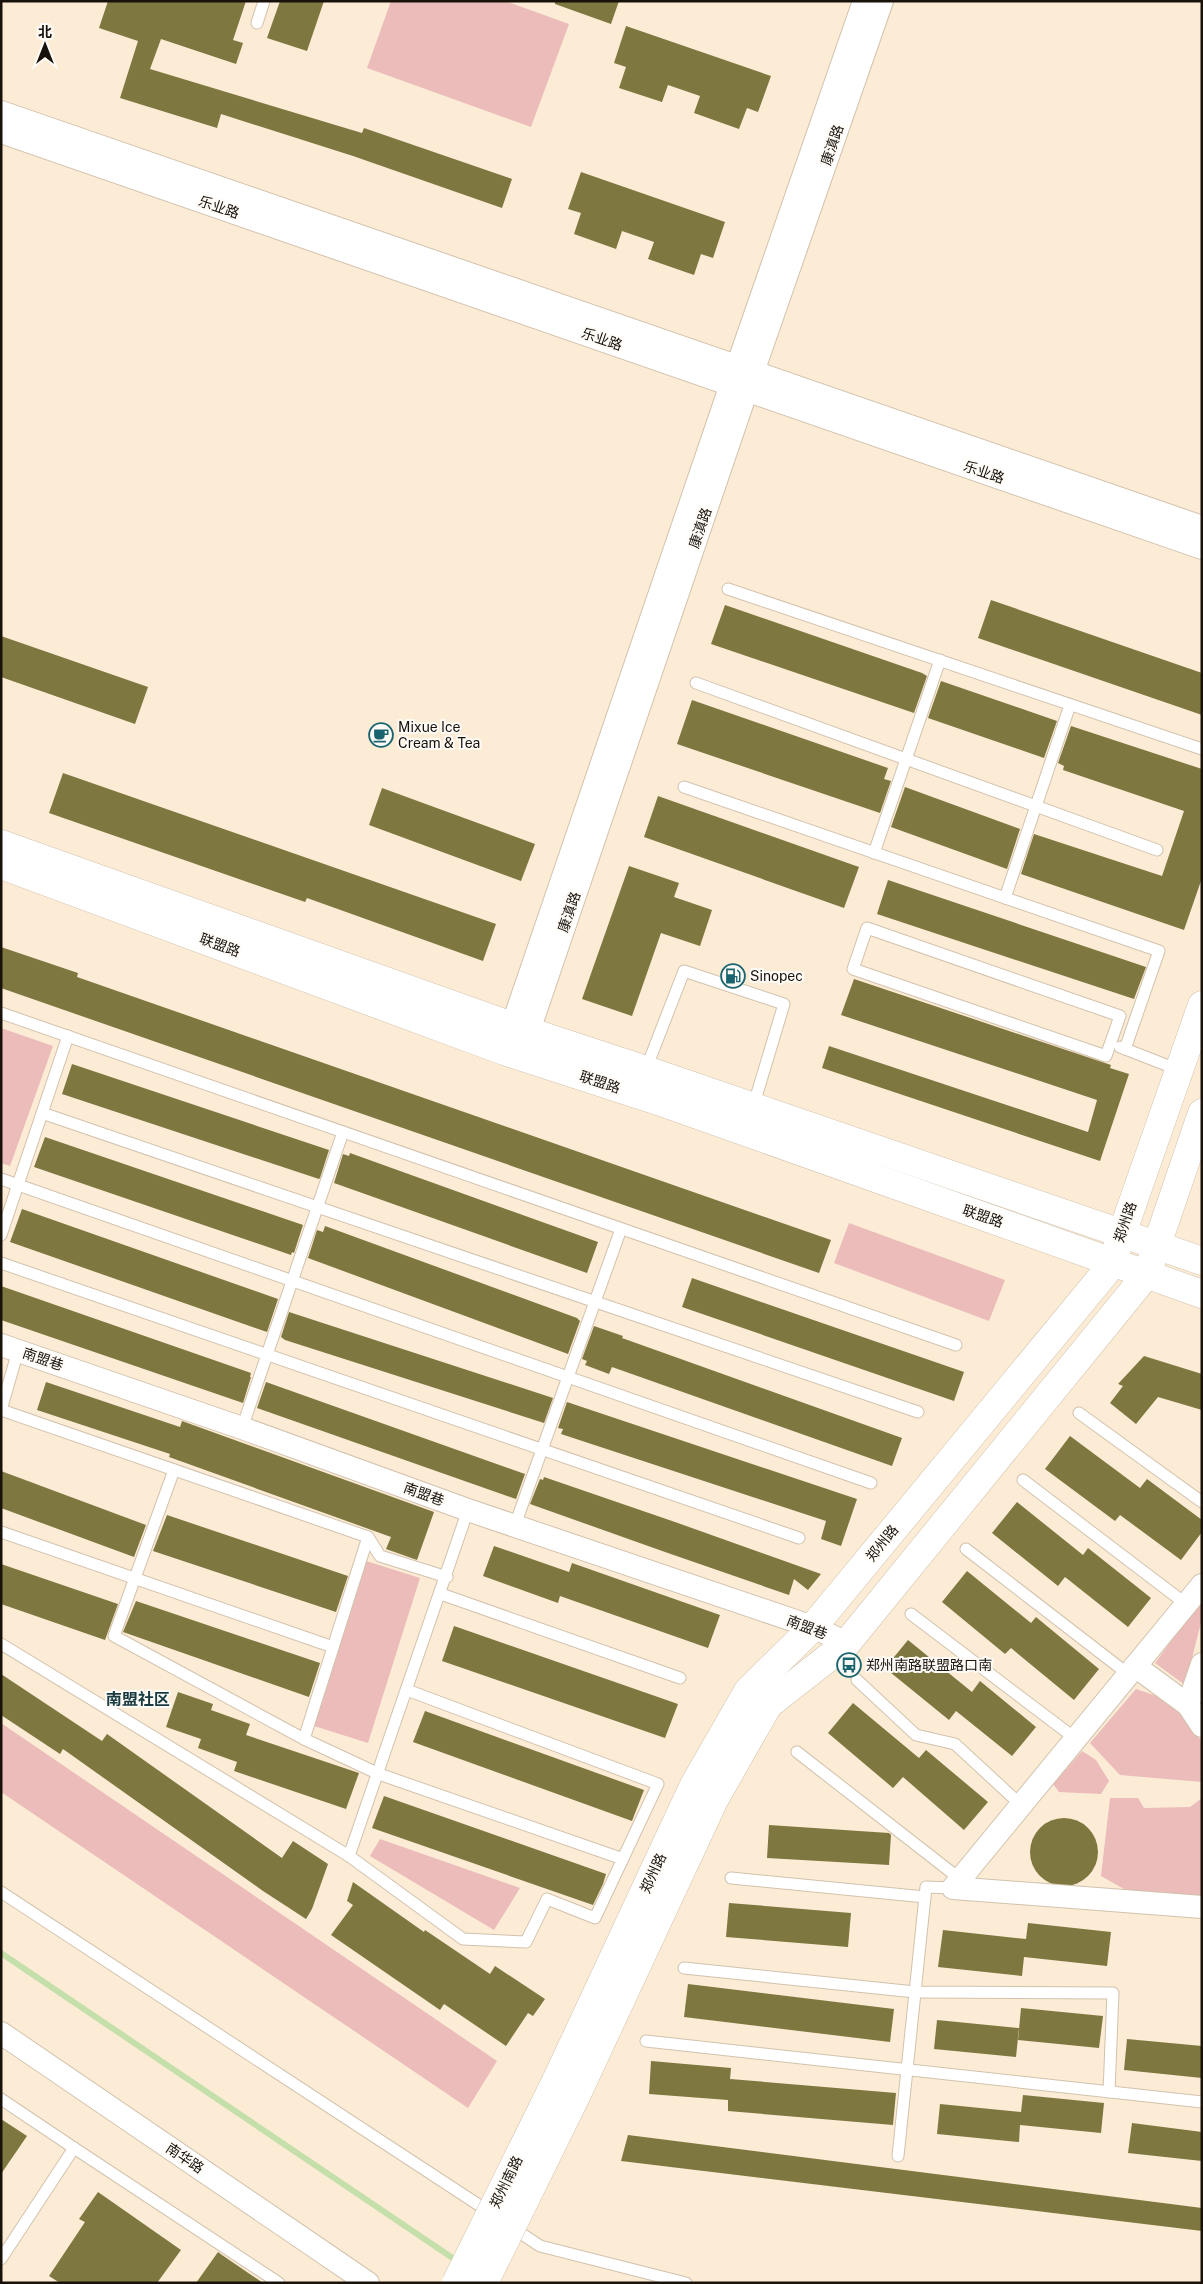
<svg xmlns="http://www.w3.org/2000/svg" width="1203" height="2284" font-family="'Public Sans','Noto Sans SC',sans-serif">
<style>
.green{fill:#ebbcba}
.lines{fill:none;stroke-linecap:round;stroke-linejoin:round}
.stream{stroke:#c4dfa9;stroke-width:6}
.building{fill:#7e773f}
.lane-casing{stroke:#d2c2ad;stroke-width:13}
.street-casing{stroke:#d2c2ad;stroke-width:24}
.secondary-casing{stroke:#d2c2ad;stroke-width:29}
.lane{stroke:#fff;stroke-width:11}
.street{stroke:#fff;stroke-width:22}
.secondary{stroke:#fff;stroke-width:28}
.secondary-bridge-casing{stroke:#d2c2ad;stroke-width:29;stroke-linecap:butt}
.secondary-bridge{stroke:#fff;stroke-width:28}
.labels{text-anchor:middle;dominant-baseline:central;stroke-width:4;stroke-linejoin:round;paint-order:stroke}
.street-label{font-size:14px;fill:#18120b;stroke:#fefbf7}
.poi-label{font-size:14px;fill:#18120b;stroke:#fefbf7;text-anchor:start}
.quarter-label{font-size:16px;font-weight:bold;fill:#183a3f;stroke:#fefbf7}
</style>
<rect width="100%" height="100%" fill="#fcecd6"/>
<g class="green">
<path d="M391 1H505L569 24 531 127 367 68Z"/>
<path d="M1 1028 53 1046 10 1166 1 1163Z"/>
<path d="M849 1223 1005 1280 989 1321 834 1263Z"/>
<path d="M366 1561 420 1578 368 1743 314 1726Z"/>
<path d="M1202 1599V1619L1185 1685 1155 1663Z"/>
<path d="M1136 1689 1168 1700 1183 1715 1202 1742V1782L1120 1775 1090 1743Z"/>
<path d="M1 1723 497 2061 468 2108 1 1792Z"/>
<path d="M1082 1751 1096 1760 1109 1781 1101 1794 1059 1792 1053 1784Z"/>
<path d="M1110 1798H1138L1144 1808 1190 1807 1202 1798V1903L1140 1898 1101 1876Z"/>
<path d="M380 1839 520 1888 494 1930 370 1856Z"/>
</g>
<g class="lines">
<path class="stream" d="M1 1953 460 2263"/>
</g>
<g class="building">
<path d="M108 1H246L233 40 243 43 236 64 161 39 150 69 362 133 364 128 512 179 502 208 353 156 221 114 217 128 120 98 138 41 99 28Z"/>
<path d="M280 1H324L307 51 267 38Z"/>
<path d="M555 1H619L611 24 555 4Z"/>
<path d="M626 26 771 76 758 112 747 108 739 129 694 113 700 96 668 85 662 102 619 88 626 67 614 63Z"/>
<path d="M581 172 725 222 713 258 701 254 694 275 648 259 654 242 622 231 616 249 574 234 581 213 568 209Z"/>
<path d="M991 600 1202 673V715L978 638Z"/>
<path d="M725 605 922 673 927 676 914 713 711 644Z"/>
<path d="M1 636 148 687 135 724 1 677Z"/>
<path d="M941 681 1057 721 1044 758 928 718Z"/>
<path d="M692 700 888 768 884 779 891 781 880 813 677 744Z"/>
<path d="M1071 726 1202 769V878L1184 930 1021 874 1034 834 1162 876 1184 811 1063 770 1064 766 1058 763Z"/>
<path d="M63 773 496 924 483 961 307 898 305 902 49 813Z"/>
<path d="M905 787 1020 829 1007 869 891 827Z"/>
<path d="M382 788 535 844 521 881 369 825Z"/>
<path d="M658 796 859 867 844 908 644 837Z"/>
<path d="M629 866 679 883 674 897 712 910 700 946 661 933 632 1016 582 999Z"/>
<path d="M888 880 1146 967 1134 999 877 914Z"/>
<path d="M1 947 78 973 77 977 831 1240 819 1273 1 988Z"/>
<path d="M854 979 1111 1065 1110 1068 1129 1074 1100 1161 822 1068 829 1046 1088 1132 1097 1100 841 1015Z"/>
<path d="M72 1064 329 1150 320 1178 319 1179 62 1094Z"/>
<path d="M45 1137 303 1225 294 1253 292 1252 291 1255 34 1167Z"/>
<path d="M350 1153 598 1242 587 1273 334 1183 343 1154 349 1156Z"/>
<path d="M22 1209 278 1299 267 1332 10 1242Z"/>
<path d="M325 1226 577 1318 580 1321 568 1354 308 1258 317 1230 323 1232Z"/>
<path d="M692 1278 964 1372 954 1401 682 1307Z"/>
<path d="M1 1286 251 1373 250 1377H251L243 1403 1 1320Z"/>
<path d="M289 1312 553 1398 544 1423 285 1340 281 1337Z"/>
<path d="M594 1326 623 1336 622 1338 902 1438 892 1466 612 1367 609 1374 585 1365 587 1361 582 1359Z"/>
<path d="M1144 1356 1202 1374V1410L1158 1397 1136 1424 1110 1403 1123 1386 1118 1384Z"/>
<path d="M46 1382 180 1427 182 1421 434 1512 417 1560 386 1549 391 1537 169 1457 170 1454 37 1410Z"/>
<path d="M266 1382 525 1474 516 1499 257 1408Z"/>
<path d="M567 1402 857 1499 841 1546 821 1539 826 1521 561 1434 563 1429 558 1428Z"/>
<path d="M1070 1436 1140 1488 1147 1479 1202 1520V1532L1181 1560 1120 1515 1115 1521 1045 1469Z"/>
<path d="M1 1471 146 1525 134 1557 1 1508Z"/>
<path d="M544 1477 675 1522 821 1574 808 1590 794 1579 789 1595 665 1552 530 1504 540 1479 543 1480Z"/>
<path d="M1017 1502 1083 1555 1088 1548 1151 1598 1128 1627 1065 1577 1058 1586 992 1533Z"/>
<path d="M167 1515 348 1576 336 1612 153 1551Z"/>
<path d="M494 1546 569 1572 572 1563 720 1615 708 1648 560 1596 558 1603 483 1576Z"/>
<path d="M1 1564 118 1604 105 1640 1 1604Z"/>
<path d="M967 1571 1031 1623 1036 1617 1099 1669 1074 1700 1011 1648 1005 1654 942 1602Z"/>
<path d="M136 1601 320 1663 309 1697 123 1632Z"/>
<path d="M454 1626 678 1704 665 1738 442 1661Z"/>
<path d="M908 1640 972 1692 980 1681 1036 1727 1012 1756 956 1711 949 1720 885 1668Z"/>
<path d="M1 1674 102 1741 107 1734 282 1858 293 1841 328 1864 312 1909 306 1919 263 1891 63 1749 60 1754 1 1715Z"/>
<path d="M178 1692 213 1704 211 1710 250 1724 246 1735 359 1773 346 1809 234 1771 237 1762 198 1748 201 1739 166 1727Z"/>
<path d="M853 1703 919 1758 926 1750 988 1802 964 1830 903 1777 893 1788 828 1733Z"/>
<path d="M425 1711 644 1790 632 1821 413 1742Z"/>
<path d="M384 1796 606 1874 603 1884 593 1905 372 1828Z"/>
<circle cx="1064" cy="1852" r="34"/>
<path d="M769 1825 889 1833 891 1835 889 1865 767 1858Z"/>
<path d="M353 1882 424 1932 425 1930 490 1974 495 1966 545 1999 533 2016 528 2013 506 2046 444 2004 440 2010 331 1935 353 1905 347 1901Z"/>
<path d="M729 1903 851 1913 848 1947 726 1937Z"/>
<path d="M1028 1923 1111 1932 1107 1966 1024 1957 1022 1976 938 1967 943 1930 1026 1939Z"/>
<path d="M688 1984 894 2009 890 2042 684 2017Z"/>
<path d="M1021 2008 1103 2016 1099 2048 1018 2040Z"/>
<path d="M937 2020 1019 2028 1016 2057 934 2049Z"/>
<path d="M1127 2039 1202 2046V2078L1124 2070Z"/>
<path d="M651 2061 731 2068 730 2079 896 2093 893 2125 728 2111V2100L649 2094Z"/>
<path d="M1023 2095 1104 2103 1101 2133 1020 2125 1019 2142 937 2134 940 2104 1021 2112Z"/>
<path d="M1 2119 27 2136 1 2174Z"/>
<path d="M1132 2123 1202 2132V2161L1128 2153Z"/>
<path d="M628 2135 1202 2208V2231L621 2161Z"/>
<path d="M98 2192 181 2250 157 2283H60L49 2276 85 2222 79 2219Z"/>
<path d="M218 2252 222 2255 263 2283H196Z"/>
</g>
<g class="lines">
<g class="lane-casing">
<g id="lane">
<path d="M257 23 264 1"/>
<path d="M728 589 1202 749"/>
<path d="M696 683 1157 850"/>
<path d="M684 787 1159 951 1125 1049"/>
<path d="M874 853 940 660"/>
<path d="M1005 898 1070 705"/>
<path d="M867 928 1120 1016 1106 1056 853 969Z"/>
<path d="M1 1013 956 1345"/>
<path d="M1120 1047 1179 1070"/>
<path d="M646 1069 684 971 784 1004 753 1107"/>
<path d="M42 1113 918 1412"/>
<path d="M1 1179 871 1483"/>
<path d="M1 1235 68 1036"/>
<path d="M1 1263 799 1538"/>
<path d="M1 1410 368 1537 380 1556 447 1577"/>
<path d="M1 1410 18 1351"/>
<path d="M1079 1413 1202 1502"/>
<path d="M242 1428 343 1132"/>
<path d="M174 1470 114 1636 304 1739 379 1774 623 1859"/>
<path d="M1023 1480 1186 1604"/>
<path d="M515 1525 621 1229"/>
<path d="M1 1532 333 1647"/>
<path d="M966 1549 1128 1674"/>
<path d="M441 1594 680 1678"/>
<path d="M911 1614 1076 1739"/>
<path d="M1 1644 349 1856 463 1939 526 1942 547 1899 595 1918 658 1784 407 1690"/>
<path d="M857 1680 916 1735 955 1744 1021 1805"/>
<path d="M304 1739 368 1537"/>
<path d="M797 1752 960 1879"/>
<path d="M349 1856 468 1510"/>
<path d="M731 1878 925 1897"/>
<path d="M1 1892 491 2213"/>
<path d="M684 1968 915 1992 1113 1993 1109 2092"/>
<path d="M646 2041 1202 2102"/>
<path d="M1 2099 74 2148 1 2259"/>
<path d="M74 2148 279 2283"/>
<path d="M898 2156 926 1887 953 1888"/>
<path d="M510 2226 540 2246 686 2283"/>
</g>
</g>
<g class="street-casing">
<g id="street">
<path d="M1 112 1202 527"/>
<path d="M1 132 1202 548"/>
<path d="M507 1041 737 367 864 1"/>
<path d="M523 1048 753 372 882 1"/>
<path d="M1 1345 242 1428 468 1510 813 1627 847 1643"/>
<path d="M1202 1585 953 1888 1202 1907"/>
<path d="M1135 1666 1188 1705 1202 1726"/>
<path d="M1188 1705 1202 1664"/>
<path d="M1 2033 368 2283"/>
</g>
</g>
<g class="secondary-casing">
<g id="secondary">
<path d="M1 844 512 1026 646 1070 1202 1261"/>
<path d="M1 865 504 1051 667 1104 1202 1294"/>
<path d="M556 2081 694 1785 748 1691 813 1627 1105 1273 1112 1262 1202 1005"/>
<path d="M576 2096 714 1800 768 1705 847 1643 1147 1274 1202 1113"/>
</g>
</g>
<use href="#lane" class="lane"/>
<use href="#street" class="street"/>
<use href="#secondary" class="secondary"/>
<g class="secondary-bridge-casing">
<g id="secondary-bridge">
<path d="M456 2283 556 2081"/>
<path d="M484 2283 576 2096"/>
</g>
</g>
<use href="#secondary-bridge" class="secondary-bridge"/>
</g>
<defs>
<g id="cafe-ring" transform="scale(1.25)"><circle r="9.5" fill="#fefbf7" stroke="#19646f" stroke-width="1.5"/><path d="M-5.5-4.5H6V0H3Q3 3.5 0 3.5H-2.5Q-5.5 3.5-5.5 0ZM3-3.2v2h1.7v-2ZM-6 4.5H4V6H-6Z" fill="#19646f"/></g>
<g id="fuel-ring" transform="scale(1.25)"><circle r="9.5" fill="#fefbf7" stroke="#19646f" stroke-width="1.5"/><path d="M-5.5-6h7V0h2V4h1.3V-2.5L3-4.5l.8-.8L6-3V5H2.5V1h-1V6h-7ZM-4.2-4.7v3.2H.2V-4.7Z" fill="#19646f"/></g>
<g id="bus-ring" transform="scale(1.25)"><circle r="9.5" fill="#fefbf7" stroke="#19646f" stroke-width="1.5"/><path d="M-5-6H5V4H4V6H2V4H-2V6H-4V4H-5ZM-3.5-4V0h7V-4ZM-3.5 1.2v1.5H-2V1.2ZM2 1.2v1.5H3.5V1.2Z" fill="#19646f"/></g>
</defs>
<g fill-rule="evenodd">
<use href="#cafe-ring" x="381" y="735"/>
<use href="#fuel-ring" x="733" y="976"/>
<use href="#bus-ring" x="849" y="1665"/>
</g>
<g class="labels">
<g class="street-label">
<text transform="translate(832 145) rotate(-71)">康滇路</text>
<text transform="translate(219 207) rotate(19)">乐业路</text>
<text transform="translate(602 339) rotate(19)">乐业路</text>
<text transform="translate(984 472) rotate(19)">乐业路</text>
<text transform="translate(700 528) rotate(-71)">康滇路</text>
<text transform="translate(569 912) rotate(-71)">康滇路</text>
<text transform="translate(220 945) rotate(20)">联盟路</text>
<text transform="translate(600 1082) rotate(18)">联盟路</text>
<text transform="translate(983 1216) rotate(19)">联盟路</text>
<text transform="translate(1125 1222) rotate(-71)">郑州路</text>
<text transform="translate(43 1359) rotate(19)">南盟巷</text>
<text transform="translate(424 1494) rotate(20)">南盟巷</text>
<text transform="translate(882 1543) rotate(-51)">郑州路</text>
<text transform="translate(807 1627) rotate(21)">南盟巷</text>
<text transform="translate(653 1873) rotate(-65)">郑州路</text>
<text transform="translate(185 2158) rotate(34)">南华路</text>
<text transform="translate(506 2182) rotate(-64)">郑州南路</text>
</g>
<g class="poi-label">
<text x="398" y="727">Mixue Ice<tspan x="398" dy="16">Cream &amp; Tea</tspan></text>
<text x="750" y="976">Sinopec</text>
<text x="866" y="1665">郑州南路联盟路口南</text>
</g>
<g class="quarter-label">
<text x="138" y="1699">南盟社区</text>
</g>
</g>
<rect width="1203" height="2284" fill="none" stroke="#18120b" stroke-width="5"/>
<g transform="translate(45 45)" stroke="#fefbf7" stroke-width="4" paint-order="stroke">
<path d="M0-4L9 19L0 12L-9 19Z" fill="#18120b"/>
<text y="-8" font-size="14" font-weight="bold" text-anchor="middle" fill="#18120b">北</text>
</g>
</svg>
